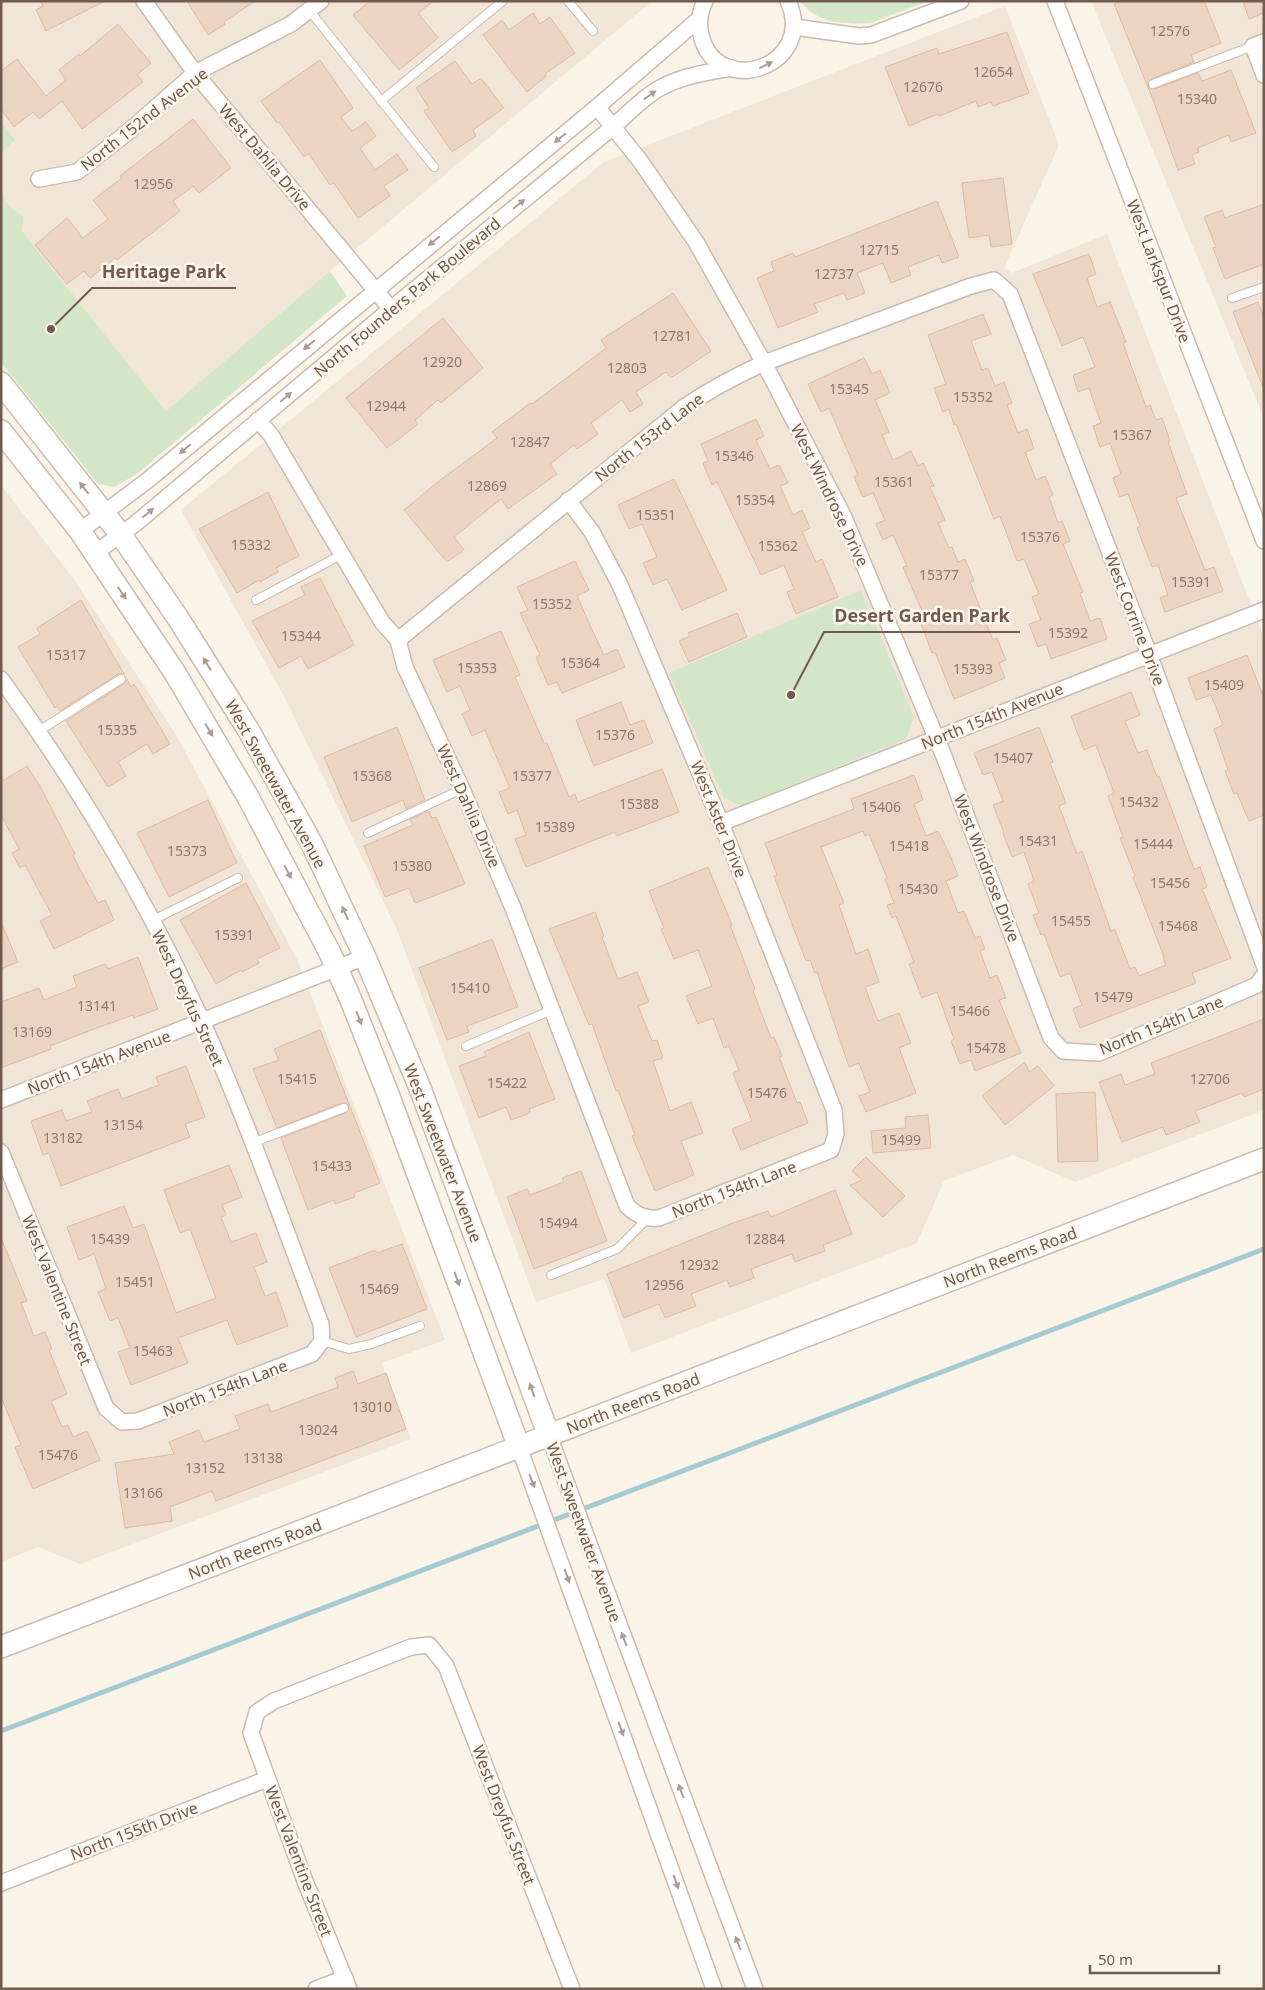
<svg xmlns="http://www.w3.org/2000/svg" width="1265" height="1990" font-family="'Noto Sans',sans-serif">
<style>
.residential{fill:#f1e5d7}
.green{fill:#d3e6c8}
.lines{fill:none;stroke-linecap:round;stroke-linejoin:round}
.stream{stroke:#a6cad2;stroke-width:5}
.building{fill:#ecd4c2;stroke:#ddbba5}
.lane-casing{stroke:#cbbbaf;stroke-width:10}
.street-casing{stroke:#cbbbaf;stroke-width:18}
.secondary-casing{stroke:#cdbcad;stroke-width:24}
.lane{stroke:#fff;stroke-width:8}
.street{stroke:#fff;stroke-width:15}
.secondary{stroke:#fff;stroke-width:21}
.oneway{fill:#aa9d95}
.labels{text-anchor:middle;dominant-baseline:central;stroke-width:5;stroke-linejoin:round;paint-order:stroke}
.number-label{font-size:14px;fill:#90796c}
.street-label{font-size:16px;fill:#715b4f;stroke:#fdf7ee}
.leader{fill:none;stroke:#715b4f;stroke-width:2}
.callout-dot{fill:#715b4f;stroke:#fdf7ee;stroke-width:2}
.callout-label{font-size:18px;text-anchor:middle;font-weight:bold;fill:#715b4f;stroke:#fdf7ee;stroke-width:5;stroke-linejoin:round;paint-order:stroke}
</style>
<rect width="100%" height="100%" fill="#faf3e8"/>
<g class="residential">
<path d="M1 1H652L330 271 166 411 22 231 24 217 9 206 1 194V153L15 140 1 121Z"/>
<path d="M1091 1H1264V418Z"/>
<path d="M1005 6 1059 145 1004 268 1012 273 1107 234 1264 638V1110L1075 1182 1013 1155 944 1181 917 1243 631 1353 604 1279 536 1302 397 930 286 700 181 510 604 162Z"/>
<path d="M1 485 73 578 175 733 297 959 445 1340 382 1363 411 1439 80 1564 38 1547 1 1562Z"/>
</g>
<g class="green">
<path d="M800 1H928L871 23C842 24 820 25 800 1Z"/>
<path d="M1 121 15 140 1 153Z"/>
<path d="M1 194 9 206 24 217 22 231 166 411 330 271 347 296 137 474 114 487 98 484 1 362Z"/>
<path d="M861 590 914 717 906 739 741 806 724 798 669 673Z"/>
</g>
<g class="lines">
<path class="stream" d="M1 1731 1264 1249"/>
</g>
<g class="building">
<path d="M40 1H105L46 31 36 10 43 6Z"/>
<path d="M187 1H255L224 22 225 24 208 35Z"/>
<path d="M370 1H434L418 13 438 38 399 70 353 15Z"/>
<path d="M1122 1H1204L1221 43 1191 55 1194 62 1151 79 1148 83V86L1152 89H1155L1198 73 1202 81 1231 70 1256 133 1231 142 1229 135 1198 148 1199 152 1192 155 1195 164 1178 170 1152 97 1114 4Z"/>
<path d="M1243 1H1264V13L1249 19Z"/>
<path d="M533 13 540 24 550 17 575 53 545 74 546 76 527 92 483 35 502 20 509 30Z"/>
<path d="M118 24 151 63 137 75 143 82 82 129 62 101 39 119 33 112 14 127 1 109V71L17 59 46 96 66 80 59 70 79 54 80 56Z"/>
<path d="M1007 32 1029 93 993 106 991 102 978 107 976 101 939 116 938 114 909 126 885 67 937 48 939 54Z"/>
<path d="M320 60 353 108 341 117 352 131 366 122 376 136 360 148 375 170 397 154 408 170 384 186 390 196 358 218 334 183 330 185 309 154 304 157 279 122 277 123 261 101Z"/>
<path d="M455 61 472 84 481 78 504 108 473 130 476 136 452 152 424 111 429 108 416 88Z"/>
<path d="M193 119 231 168 199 193 193 186 173 201 180 211 117 260 115 258 90 278 84 271 67 284 35 245 67 218 83 238 108 219 93 200 122 178 120 176Z"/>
<path d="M1003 178 1012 244 991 247 989 235 969 238 962 183Z"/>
<path d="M937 201 959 257 942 263 939 255 908 267 911 275 891 283 883 263 857 273 865 293 847 300 844 293 814 304 818 312 778 328 757 278 774 271 771 262 793 253 795 257Z"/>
<path d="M1264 204V264L1225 279 1213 248 1216 247 1204 217 1222 210 1225 218Z"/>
<path d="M1089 254 1096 274 1087 278 1097 307 1110 302 1126 342 1123 343 1146 407 1150 405 1156 420 1162 418 1170 441 1168 442 1187 494 1176 498 1205 570 1214 567 1223 591 1165 612 1160 598 1168 595 1158 565 1152 567 1137 528 1140 526 1128 494 1120 497 1113 478 1121 474 1110 443 1100 447 1093 426 1101 423 1089 388 1078 392 1073 375 1095 367 1083 337 1062 346 1033 274Z"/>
<path d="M673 293 711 351 671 378 666 372 636 392 643 404 630 412 622 400 591 423 598 434 577 449 574 445 550 464 557 474 508 509 501 499 454 537 464 550 447 562 404 510 439 481 497 438 492 432 530 403 532 404 606 348 601 340Z"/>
<path d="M1258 302 1264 318 1263 387 1233 312Z"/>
<path d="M983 314 991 334 971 341 982 370 988 368 995 386 1004 382 1012 403 1007 405 1018 433 1027 429 1034 449 1025 452 1036 480 1045 476 1053 495 1049 497 1058 523 1062 521 1070 541 1063 544 1083 592 1080 593 1090 621 1100 618 1107 639 1051 659 1046 644 1038 647 1029 624 1041 620 1032 597 1039 594 1024 559 1017 561 1000 516 994 519 956 424 954 425 949 409 943 412 934 388 946 384 928 335Z"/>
<path d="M443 318 483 368 441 403 438 400 415 420 418 424 387 448 346 398Z"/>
<path d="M864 358 872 374 880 370 890 393 875 400 889 432 882 435 893 460 911 451 918 466 923 463 934 486 930 487 945 520 938 523 949 548 952 547 958 562 965 559 974 581 970 582 993 640 997 638 1006 660 999 663 1005 678 954 699 935 652 932 653 917 613 922 611 903 567 907 566 893 535 883 540 876 524 885 520 873 493 863 497 854 477 858 475 829 408 821 412 808 384Z"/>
<path d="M756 419 764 436 756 440 770 469 779 465 788 483 780 486 793 515 802 510 810 528 802 532 816 562 822 559 838 597 796 614 787 592 794 589 784 565 761 575 717 482 712 485 703 463 708 461 701 444Z"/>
<path d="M674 479 727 590 682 610 667 579 653 585 643 563 657 557 642 524 629 529 618 505Z"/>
<path d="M268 492 299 556 276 568 278 572 260 582 259 580 237 593 199 529Z"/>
<path d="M575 561 589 590 577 596 593 632 604 655 617 649 625 667 562 693 557 682 548 685 536 657 540 655 520 613 528 610 517 587Z"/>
<path d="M320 578 354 645 308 669 301 656 279 668 252 621 305 595 301 587Z"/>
<path d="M81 600 124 674H118L60 711 57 706 55 708 18 647 40 634 37 628Z"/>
<path d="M737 613 747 637 689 662 679 641 690 636 688 633Z"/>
<path d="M501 631 520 675 515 677 544 743H547L569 797 575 794 578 802 662 769 679 812 617 836 615 832 526 867 515 839 526 835 517 810 508 814 499 792 510 788 496 756 485 730 472 736 462 714 470 710 460 686 447 692 433 660Z"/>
<path d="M1247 655 1264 698V815L1249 821 1237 793 1234 794 1225 771 1228 770 1214 729 1223 725 1211 695 1196 700 1188 678Z"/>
<path d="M127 679 131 687 134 684 170 744 153 754 147 744 118 762 126 776 108 787 66 721 124 684Z"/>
<path d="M1131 692 1140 715 1125 721 1138 753 1147 750 1157 777 1159 776 1194 869 1200 867 1207 887 1202 889 1231 958 1192 973 1196 983 1080 1028 1073 1009 1082 1005 1070 973 1060 977 1044 934 1041 935 1033 915 1039 913 1028 884 1034 881 1024 852 1012 857 1003 833H1004L993 805 1003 801 992 772 983 775 974 753 1039 727 1053 762 1050 763 1066 803 1059 806 1077 854 1082 851 1111 931 1115 930 1130 969 1135 967 1139 976 1166 965 1163 957H1164L1133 877 1135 876 1120 838 1123 837 1108 796 1114 793 1096 745 1084 750 1071 716Z"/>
<path d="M621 702 630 725 644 720 653 743 594 766 576 720Z"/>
<path d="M397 727 425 800 406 809 403 800 352 822 324 757Z"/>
<path d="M27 766 41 788 75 854 73 856 98 903 105 900 114 920 54 949 40 921 52 915 25 865 20 868 12 853 19 849 1 815V782Z"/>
<path d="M914 775 923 800 914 804 926 836 938 831 950 855 958 876 946 881 958 913 964 911 975 938 980 936 985 949 980 951 990 978 997 975 1006 998 999 1000 1021 1053 975 1071 971 1060 960 1064 951 1041 954 1039 937 992 922 998 909 964 914 962 896 916 892 918 887 905 894 903 885 879 887 878 869 834 865 836 863 831 821 847 844 903 839 905 856 954 868 949 879 982 865 987 878 1021 899 1013 911 1043 899 1048 916 1093 866 1112 859 1096 870 1092 859 1063 849 1067 817 972 815 973 810 960 806 961 774 876 777 875 765 843 854 809 851 799Z"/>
<path d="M208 800 237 863 169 897 137 833Z"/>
<path d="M429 811 432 818 436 817 465 884 415 903 409 888 385 897 364 846 413 825 410 819Z"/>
<path d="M708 867 732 925H730L755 989 753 991 771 1038 774 1037 782 1056 779 1057 797 1103 800 1102 808 1123 741 1150 732 1129 752 1121 733 1073 739 1070 729 1046 724 1048 713 1018 698 1024 686 996 712 986 698 950 674 959 661 929 664 928 649 891Z"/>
<path d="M246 883 280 948 257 959 259 963 242 972 241 970 216 984 180 920Z"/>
<path d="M595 912 604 936 602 937 618 979 637 972 649 1002 638 1006 652 1041 657 1040 663 1058 653 1061 670 1111 691 1102 703 1133 681 1141 694 1175 655 1191 632 1136 635 1135 618 1090 616 1091 592 1024 589 1025 549 929Z"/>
<path d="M1 922 18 962 1 969Z"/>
<path d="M492 939 518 1007 467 1026 469 1032 447 1040 419 968Z"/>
<path d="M138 957 158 1009 134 1018 133 1015 94 1029 50 1046 51 1049 1 1068V1002L39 988 44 1000 77 987 73 976 105 964 108 969Z"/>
<path d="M1264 1019V1089L1244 1097 1242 1093 1195 1111 1200 1122 1166 1135 1163 1127 1122 1142 1099 1082 1121 1074 1125 1085 1155 1074 1151 1063Z"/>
<path d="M320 1030 380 1183 354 1193 355 1197 335 1204 334 1200 308 1210 281 1138 346 1113 349 1109V1106L345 1103H342L277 1128 253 1069 279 1060 274 1049Z"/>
<path d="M529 1032 555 1099 529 1109 530 1113 511 1120 506 1107 479 1118 459 1066 486 1056 484 1052Z"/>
<path d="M1025 1062 1029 1072 1038 1066 1054 1086 1005 1125 982 1096Z"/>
<path d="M186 1066 205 1117 185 1124 190 1137 61 1186 49 1153 43 1155 31 1121 62 1110 66 1121 92 1112 87 1101 118 1089 122 1099 159 1085 156 1077Z"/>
<path d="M1095 1092 1098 1161 1058 1162 1056 1094Z"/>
<path d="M928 1115 931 1148 873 1153 871 1131 906 1128 905 1117Z"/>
<path d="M866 1157 905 1196 883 1217 850 1185 862 1180 852 1171Z"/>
<path d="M229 1165 242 1197 222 1205 226 1215 221 1217 231 1242 256 1233 267 1262 254 1267 265 1296 276 1292 288 1326 237 1345 227 1320 178 1338 188 1363 131 1385 118 1352 130 1348 118 1318 110 1321 98 1292 106 1289 94 1254 79 1260 67 1227 124 1206 133 1228 144 1224 176 1313 216 1298 190 1229 180 1233 164 1190Z"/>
<path d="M581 1171 607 1241 534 1269 507 1197 527 1189 530 1195 564 1182 562 1178Z"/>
<path d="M835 1190 852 1234 823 1245 825 1251 795 1262 792 1254 751 1269 754 1278 730 1287 727 1280 691 1294 696 1306 665 1318 659 1304 624 1318 607 1274 733 1223 768 1211 771 1217Z"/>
<path d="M1 1238 27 1301 21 1303 34 1336 45 1332 52 1349 49 1350 67 1394 51 1401 62 1427 68 1425 73 1437 87 1431 100 1460 33 1489 15 1447 21 1445 1 1397Z"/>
<path d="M402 1244 427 1309 356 1337 329 1268 375 1250 377 1253Z"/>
<path d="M353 1371 358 1384 386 1373 406 1429 216 1501 212 1491 170 1507 172 1521 125 1528 115 1463 174 1454 169 1442 199 1430 204 1442 240 1429 235 1416 268 1404 271 1412 338 1387 335 1378Z"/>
</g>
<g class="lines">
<g class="lane-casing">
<g id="lane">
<path d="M568 1 593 31"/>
<path d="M309 10 434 167"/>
<path d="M1153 84 1253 46"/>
<path d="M381 101 503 1"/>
<path d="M1232 298 1264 287"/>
<path d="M256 600 343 554"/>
<path d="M39 731 121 679"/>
<path d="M368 833 462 789"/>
<path d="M151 921 238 878"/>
<path d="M466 1046 552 1010"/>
<path d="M252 1143 344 1108"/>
<path d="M551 1275 617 1249 647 1219"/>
<path d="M322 1341 349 1349 371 1344 420 1326"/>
</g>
</g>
<g class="street-casing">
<g id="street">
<path d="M144 1 195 73 391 309"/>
<path d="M705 1C699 13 698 26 702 39 721 99 817 65 788 1"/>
<path d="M1055 1 1264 541"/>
<path d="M794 27 859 36 871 35 961 1"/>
<path d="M1264 42 1253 46 1264 75"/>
<path d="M597 107 641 162 696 242 764 363 843 515 943 754 1051 1038 1063 1051 1099 1053 1257 985 1264 975"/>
<path d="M39 179 77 172 128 132 195 73 291 24 321 1"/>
<path d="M258 420 271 435 382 622 398 640 405 667 462 789 513 908 627 1206C638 1216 645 1219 659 1218L831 1150 836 1134 834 1110 721 823 620 585 592 532 568 500"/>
<path d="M80 531 148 480 597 107 699 19"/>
<path d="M95 553 135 524 391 309 613 127C625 116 636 105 648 96 672 77 703 73 732 68"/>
<path d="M398 640 683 408C709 390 735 376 764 363L971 286 994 280 1010 294 1149 654 1264 965"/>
<path d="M1 679C79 786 147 901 202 1021 247 1120 283 1223 321 1324L322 1341 312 1354 138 1421 122 1422 106 1408 1 1152"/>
<path d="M721 823 1264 610"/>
<path d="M1 1100 365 957"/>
<path d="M549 1436 755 1989"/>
<path d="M519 1447 714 1989"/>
<path d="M1 1883 267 1779"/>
<path d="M316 1989 345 1978"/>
<path d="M349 1989 305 1881 251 1733 257 1712 274 1701 411 1647 429 1645 446 1666 572 1989"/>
</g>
</g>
<g class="secondary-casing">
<g id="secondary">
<path d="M1 383 121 535 178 618 249 731 312 844 365 957 420 1088 549 1436"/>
<path d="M1 431 80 531 175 673 248 797 330 953 351 1000 388 1094 519 1447"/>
<path d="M1 1647 1264 1159"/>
</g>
</g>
<use href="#lane" class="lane"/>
<use href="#street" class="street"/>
<use href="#secondary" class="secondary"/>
</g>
<defs><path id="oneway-solid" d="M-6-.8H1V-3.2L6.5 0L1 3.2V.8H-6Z" transform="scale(1.25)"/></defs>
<g class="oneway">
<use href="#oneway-solid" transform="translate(766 65) rotate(-26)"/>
<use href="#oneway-solid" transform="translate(650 95) rotate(-36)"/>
<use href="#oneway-solid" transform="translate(560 138) rotate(141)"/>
<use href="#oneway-solid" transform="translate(519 204) rotate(-39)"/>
<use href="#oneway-solid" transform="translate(434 241) rotate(141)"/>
<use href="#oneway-solid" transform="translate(309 345) rotate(140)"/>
<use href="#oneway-solid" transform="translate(286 397) rotate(-40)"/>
<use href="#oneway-solid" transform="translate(185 449) rotate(140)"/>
<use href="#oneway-solid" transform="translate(84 488) rotate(-128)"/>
<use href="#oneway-solid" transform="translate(148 513) rotate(-40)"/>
<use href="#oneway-solid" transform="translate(122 593) rotate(56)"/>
<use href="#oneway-solid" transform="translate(207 664) rotate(-122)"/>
<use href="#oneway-solid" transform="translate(209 730) rotate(59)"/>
<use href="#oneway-solid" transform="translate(288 872) rotate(62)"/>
<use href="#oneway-solid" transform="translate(345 913) rotate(-114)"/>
<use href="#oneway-solid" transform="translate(359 1018) rotate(69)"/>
<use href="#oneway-solid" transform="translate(457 1279) rotate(70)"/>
<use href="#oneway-solid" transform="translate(532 1390) rotate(-110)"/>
<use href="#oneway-solid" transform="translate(532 1481) rotate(69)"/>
<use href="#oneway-solid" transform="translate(567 1576) rotate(70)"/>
<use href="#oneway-solid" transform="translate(624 1639) rotate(-111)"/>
<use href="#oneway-solid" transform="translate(621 1729) rotate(70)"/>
<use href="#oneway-solid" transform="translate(681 1791) rotate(-111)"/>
<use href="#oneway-solid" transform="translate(676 1882) rotate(70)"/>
<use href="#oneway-solid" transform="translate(738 1943) rotate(-111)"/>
</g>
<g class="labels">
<g class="number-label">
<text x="1170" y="30">12576</text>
<text x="993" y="71">12654</text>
<text x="923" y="86">12676</text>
<text x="1197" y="98">15340</text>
<text x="153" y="183">12956</text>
<text x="879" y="249">12715</text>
<text x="834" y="273">12737</text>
<text x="672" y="335">12781</text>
<text x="442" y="361">12920</text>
<text x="627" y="367">12803</text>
<text x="849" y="388">15345</text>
<text x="973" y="396">15352</text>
<text x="386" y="405">12944</text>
<text x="1132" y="434">15367</text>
<text x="530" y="441">12847</text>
<text x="734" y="455">15346</text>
<text x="894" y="481">15361</text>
<text x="487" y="485">12869</text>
<text x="755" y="499">15354</text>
<text x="656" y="514">15351</text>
<text x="1040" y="536">15376</text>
<text x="251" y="544">15332</text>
<text x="778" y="545">15362</text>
<text x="939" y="574">15377</text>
<text x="1191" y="581">15391</text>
<text x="552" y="603">15352</text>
<text x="1068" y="632">15392</text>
<text x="301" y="635">15344</text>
<text x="66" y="654">15317</text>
<text x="580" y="662">15364</text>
<text x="477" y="667">15353</text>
<text x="973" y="668">15393</text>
<text x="1224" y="684">15409</text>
<text x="117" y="729">15335</text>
<text x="615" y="734">15376</text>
<text x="1013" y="757">15407</text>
<text x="372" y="775">15368</text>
<text x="532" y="775">15377</text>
<text x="1139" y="801">15432</text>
<text x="639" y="803">15388</text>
<text x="881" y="806">15406</text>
<text x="555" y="826">15389</text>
<text x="1038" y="840">15431</text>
<text x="1153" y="843">15444</text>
<text x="909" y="845">15418</text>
<text x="187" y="850">15373</text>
<text x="412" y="865">15380</text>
<text x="1170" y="882">15456</text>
<text x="918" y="888">15430</text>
<text x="1071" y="920">15455</text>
<text x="1178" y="925">15468</text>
<text x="234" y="934">15391</text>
<text x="470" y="987">15410</text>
<text x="1113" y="996">15479</text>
<text x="97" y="1005">13141</text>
<text x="970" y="1010">15466</text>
<text x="32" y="1031">13169</text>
<text x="986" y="1047">15478</text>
<text x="297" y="1078">15415</text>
<text x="1210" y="1078">12706</text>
<text x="507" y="1082">15422</text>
<text x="767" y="1092">15476</text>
<text x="123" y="1124">13154</text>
<text x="63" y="1137">13182</text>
<text x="901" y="1139">15499</text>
<text x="332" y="1165">15433</text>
<text x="558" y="1222">15494</text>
<text x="110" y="1238">15439</text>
<text x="765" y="1238">12884</text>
<text x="699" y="1264">12932</text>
<text x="135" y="1281">15451</text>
<text x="664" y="1284">12956</text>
<text x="379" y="1288">15469</text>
<text x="153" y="1350">15463</text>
<text x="372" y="1406">13010</text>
<text x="318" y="1429">13024</text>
<text x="58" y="1454">15476</text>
<text x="263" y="1457">13138</text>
<text x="205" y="1467">13152</text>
<text x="143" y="1492">13166</text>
</g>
<g class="street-label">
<text transform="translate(144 119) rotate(-38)">North 152nd Avenue</text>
<text transform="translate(265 157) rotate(50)">West Dahlia Drive</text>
<text transform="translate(1159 271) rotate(69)">West Larkspur Drive</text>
<text transform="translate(407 297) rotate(-40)">North Founders Park Boulevard</text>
<text transform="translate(649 437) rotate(-38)">North 153rd Lane</text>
<text transform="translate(830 495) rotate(64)">West Windrose Drive</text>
<text transform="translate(1135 619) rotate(69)">West Corrine Drive</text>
<text transform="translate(992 716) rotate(-22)">North 154th Avenue</text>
<text transform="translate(276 784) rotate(61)">West Sweetwater Avenue</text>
<text transform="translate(469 806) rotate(66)">West Dahlia Drive</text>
<text transform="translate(719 819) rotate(68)">West Aster Drive</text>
<text transform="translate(987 868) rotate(69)">West Windrose Drive</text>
<text transform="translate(188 998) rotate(65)">West Dreyfus Street</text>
<text transform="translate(1161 1025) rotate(-22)">North 154th Lane</text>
<text transform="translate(99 1062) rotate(-21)">North 154th Avenue</text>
<text transform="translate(443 1153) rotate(69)">West Sweetwater Avenue</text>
<text transform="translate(734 1189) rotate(-21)">North 154th Lane</text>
<text transform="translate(1010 1257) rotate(-21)">North Reems Road</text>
<text transform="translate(57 1290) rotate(68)">West Valentine Street</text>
<text transform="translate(225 1388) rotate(-21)">North 154th Lane</text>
<text transform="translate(633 1403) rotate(-21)">North Reems Road</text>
<text transform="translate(584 1532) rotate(70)">West Sweetwater Avenue</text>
<text transform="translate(255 1549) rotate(-21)">North Reems Road</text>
<text transform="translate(504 1815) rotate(69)">West Dreyfus Street</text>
<text transform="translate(134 1831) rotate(-21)">North 155th Drive</text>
<text transform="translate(299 1861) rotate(69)">West Valentine Street</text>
</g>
</g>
<path class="leader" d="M51 329L92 288H236M791 695L824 632H1020"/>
<g class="callout-dot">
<circle cx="51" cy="329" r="5"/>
<circle cx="791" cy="695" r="5"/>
</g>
<g class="callout-label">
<text x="164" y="278">Heritage Park</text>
<text x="922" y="622">Desert Garden Park</text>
</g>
<rect width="1265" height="1990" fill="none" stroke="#715b4f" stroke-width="5"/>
<path d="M1090 1965v8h129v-8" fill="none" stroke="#715b4f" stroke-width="2.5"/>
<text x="1098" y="1965" font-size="15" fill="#715b4f" stroke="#fdf7ee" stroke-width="4" paint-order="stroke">50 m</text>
</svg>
